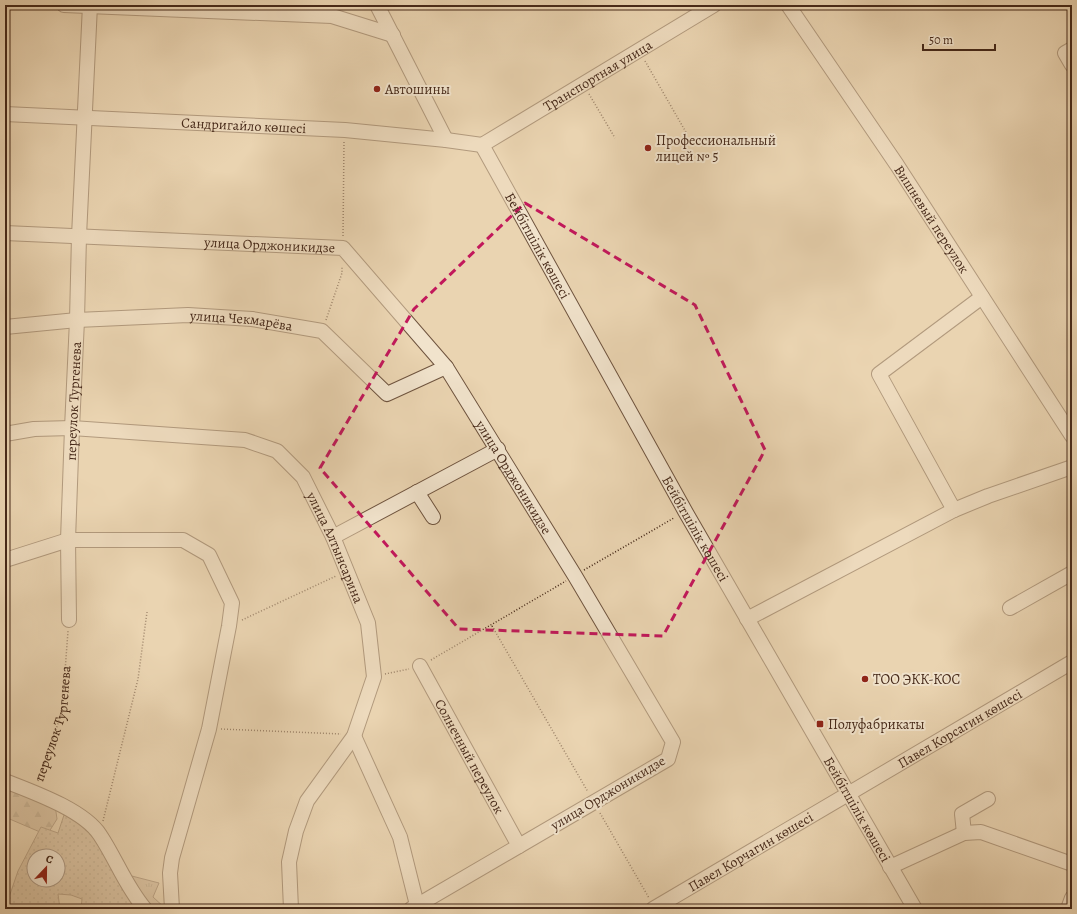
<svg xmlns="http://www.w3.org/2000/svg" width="1077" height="914" font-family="Alegreya,serif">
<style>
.grass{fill:url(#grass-tufts);stroke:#8a7058}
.forest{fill:url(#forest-firs);stroke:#8a7058}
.park{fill:url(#park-dots);stroke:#8a7058;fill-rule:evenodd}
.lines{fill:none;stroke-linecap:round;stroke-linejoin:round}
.minor-casing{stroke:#6f543f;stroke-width:16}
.path{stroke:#462919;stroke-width:1.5;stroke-dasharray:1 2;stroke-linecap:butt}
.minor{stroke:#f1e3cc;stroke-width:14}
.marked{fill:none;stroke:#c2185b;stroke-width:3;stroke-dasharray:8 5;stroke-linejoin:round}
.poi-dot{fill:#8f2418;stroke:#f1e3cc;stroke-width:1.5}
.labels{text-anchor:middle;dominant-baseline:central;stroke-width:4;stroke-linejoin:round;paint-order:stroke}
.street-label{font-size:14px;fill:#462919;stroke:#f1e3cc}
.poi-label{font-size:14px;fill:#462919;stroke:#f1e3cc;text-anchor:start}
</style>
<defs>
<pattern id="grass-tufts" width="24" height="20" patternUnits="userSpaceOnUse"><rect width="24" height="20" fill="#ceb797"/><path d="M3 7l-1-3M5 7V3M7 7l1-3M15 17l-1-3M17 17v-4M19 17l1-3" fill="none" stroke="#a9957a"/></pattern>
<pattern id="forest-firs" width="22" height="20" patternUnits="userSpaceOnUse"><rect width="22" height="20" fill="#ceb797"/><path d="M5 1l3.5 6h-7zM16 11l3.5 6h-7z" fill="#a9957a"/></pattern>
<pattern id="park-dots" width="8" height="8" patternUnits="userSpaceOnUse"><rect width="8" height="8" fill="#ceb797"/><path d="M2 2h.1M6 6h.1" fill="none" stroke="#a9957a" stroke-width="1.8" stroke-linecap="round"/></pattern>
</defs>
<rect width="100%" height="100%" fill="#ead4b1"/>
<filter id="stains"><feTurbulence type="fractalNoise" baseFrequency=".005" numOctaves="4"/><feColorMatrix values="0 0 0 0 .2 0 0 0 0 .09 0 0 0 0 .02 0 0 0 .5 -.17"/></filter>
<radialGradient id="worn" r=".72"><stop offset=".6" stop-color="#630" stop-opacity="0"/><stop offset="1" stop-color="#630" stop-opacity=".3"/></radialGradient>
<path class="grass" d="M124 874 159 883 153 897 166 909H148Z"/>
<path class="forest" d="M5 784 55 805 57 819 47 835 5 817Z"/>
<path class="park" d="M64 815H72L93 832 142 909H81L82 899 71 895 58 894 60 909H5L18 871 41 827 58 833ZM34 856H58V880H34Z"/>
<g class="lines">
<g class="minor-casing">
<g id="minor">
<path d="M64 5 332 16 393 35"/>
<path d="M377 5 446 140"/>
<path id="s2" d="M788 5 897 165 1072 436"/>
<path d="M1072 49 1065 53 1072 65"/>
<path id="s3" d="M5 114 345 130 446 140 482 145"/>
<path id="s4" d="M482 145 685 511 915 909"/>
<path id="s5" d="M482 145 714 5"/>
<path id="s6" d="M5 233 343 248 446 367 575 576 673 742 668 759 411 909"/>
<path id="s7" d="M5 327 77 320 188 315 252 319 322 331 387 394 446 367"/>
<path id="s8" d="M5 434 34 429 72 428 245 440 277 451 303 477 333 537 368 623 374 677 354 736 307 801 296 831 289 862 291 909"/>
<path d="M417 492 433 517"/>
<path d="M954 510 879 374 982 297"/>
<path d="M333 537 498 449"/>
<path d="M5 560 68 540H183L209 555 232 603 229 626 209 729 172 858 170 873 172 909"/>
<path d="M1010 608 1072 573"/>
<path d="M747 619 954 510 988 496 1072 467"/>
<path id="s9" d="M69 620 68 540 72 428 77 320 79 236 90 5"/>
<path id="s10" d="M420 666 519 846"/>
<path d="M354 736 400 837 417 905"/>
<path d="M5 781C33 792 84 810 100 835 116 859 126 887 145 909"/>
<path d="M964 833 962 814 988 799"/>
<path d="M890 867 964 833 981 832 1072 864"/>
<path id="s11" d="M653 909 1072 662"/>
<path d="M1068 909 1072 898"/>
</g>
</g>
<g class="path">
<path d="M645 61 687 134"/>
<path d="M589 94 615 138"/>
<path d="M343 236 344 142"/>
<path d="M326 320 342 273V266"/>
<path d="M584 570 674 518"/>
<path d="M242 620 336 576"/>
<path d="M492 626 588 792"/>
<path d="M431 660 566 581"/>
<path d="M385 674 409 669"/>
<path d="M221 729 341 734"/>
<path id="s1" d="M38 781 62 712 68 631"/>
<path d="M600 813 649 898"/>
<path d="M103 821 138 679 147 612"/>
</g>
<use href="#minor" class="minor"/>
</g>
<path d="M0 0H1077V914H0ZM525 203 695 305 765 450 663 636 459 629 320 468 414 309Z" fill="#ead4b1" fill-opacity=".55" fill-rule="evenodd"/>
<path class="marked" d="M525 203 695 305 765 450 663 636 459 629 320 468 414 309Z"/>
<g class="poi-dot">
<circle cx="377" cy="89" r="4"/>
<circle cx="648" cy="148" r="4"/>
<circle cx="865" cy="679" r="4"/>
<rect x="816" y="720" width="8" height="8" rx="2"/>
</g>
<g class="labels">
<g class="street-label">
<text stroke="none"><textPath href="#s5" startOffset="135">Транспортная улица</textPath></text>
<text stroke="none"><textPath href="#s3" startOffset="239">Сандригайло көшесі</textPath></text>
<text stroke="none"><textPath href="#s2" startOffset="258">Вишневый переулок</textPath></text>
<text stroke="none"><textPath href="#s6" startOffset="265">улица Орджоникидзе</textPath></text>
<text stroke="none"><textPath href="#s4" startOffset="115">Бейбітшілік көшесі</textPath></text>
<text stroke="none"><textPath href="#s7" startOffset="237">улица Чекмарёва</textPath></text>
<text stroke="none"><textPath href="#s9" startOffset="219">переулок Тургенева</textPath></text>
<text stroke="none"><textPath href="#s6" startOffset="625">улица Орджоникидзе</textPath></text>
<text stroke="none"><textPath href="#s4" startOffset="439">Бейбітшілік көшесі</textPath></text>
<text stroke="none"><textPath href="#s8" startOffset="389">улица Алтынсарина</textPath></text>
<text stroke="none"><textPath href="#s1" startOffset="60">переулок Тургенева</textPath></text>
<text stroke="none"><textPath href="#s11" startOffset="356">Павел Корсагин көшесі</textPath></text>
<text stroke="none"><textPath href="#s10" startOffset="103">Солнечный переулок</textPath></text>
<text transform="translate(608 793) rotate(-31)">улица Орджоникидзе</text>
<text stroke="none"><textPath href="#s4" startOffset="763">Бейбітшілік көшесі</textPath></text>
<text stroke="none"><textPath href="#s11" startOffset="113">Павел Корчагин көшесі</textPath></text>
</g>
<g class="poi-label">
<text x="385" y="89">Автошины</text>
<text x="656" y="140">Профессиональный<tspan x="656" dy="16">лицей № 5</tspan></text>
<text x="873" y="679">ТОО ЭКК-КОС</text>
<text x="828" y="724">Полуфабрикаты</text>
</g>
</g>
<rect width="1077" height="914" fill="none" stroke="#ead4b1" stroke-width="20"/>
<rect x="6" y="6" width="1065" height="902" fill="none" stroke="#462919" stroke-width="2"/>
<rect x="10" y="10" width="1057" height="894" fill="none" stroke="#462919"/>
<g transform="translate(46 868) rotate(22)"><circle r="19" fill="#f1e3cc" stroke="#ad9984"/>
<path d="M0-3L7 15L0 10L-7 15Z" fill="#8f2418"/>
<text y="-6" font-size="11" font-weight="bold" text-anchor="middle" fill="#462919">С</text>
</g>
<path d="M923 44v6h72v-6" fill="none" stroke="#462919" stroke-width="2"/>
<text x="929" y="44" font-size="12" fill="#462919" stroke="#f1e3cc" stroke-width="3" paint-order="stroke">50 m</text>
<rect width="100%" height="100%" filter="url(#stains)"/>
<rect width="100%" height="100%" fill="url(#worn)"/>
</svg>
